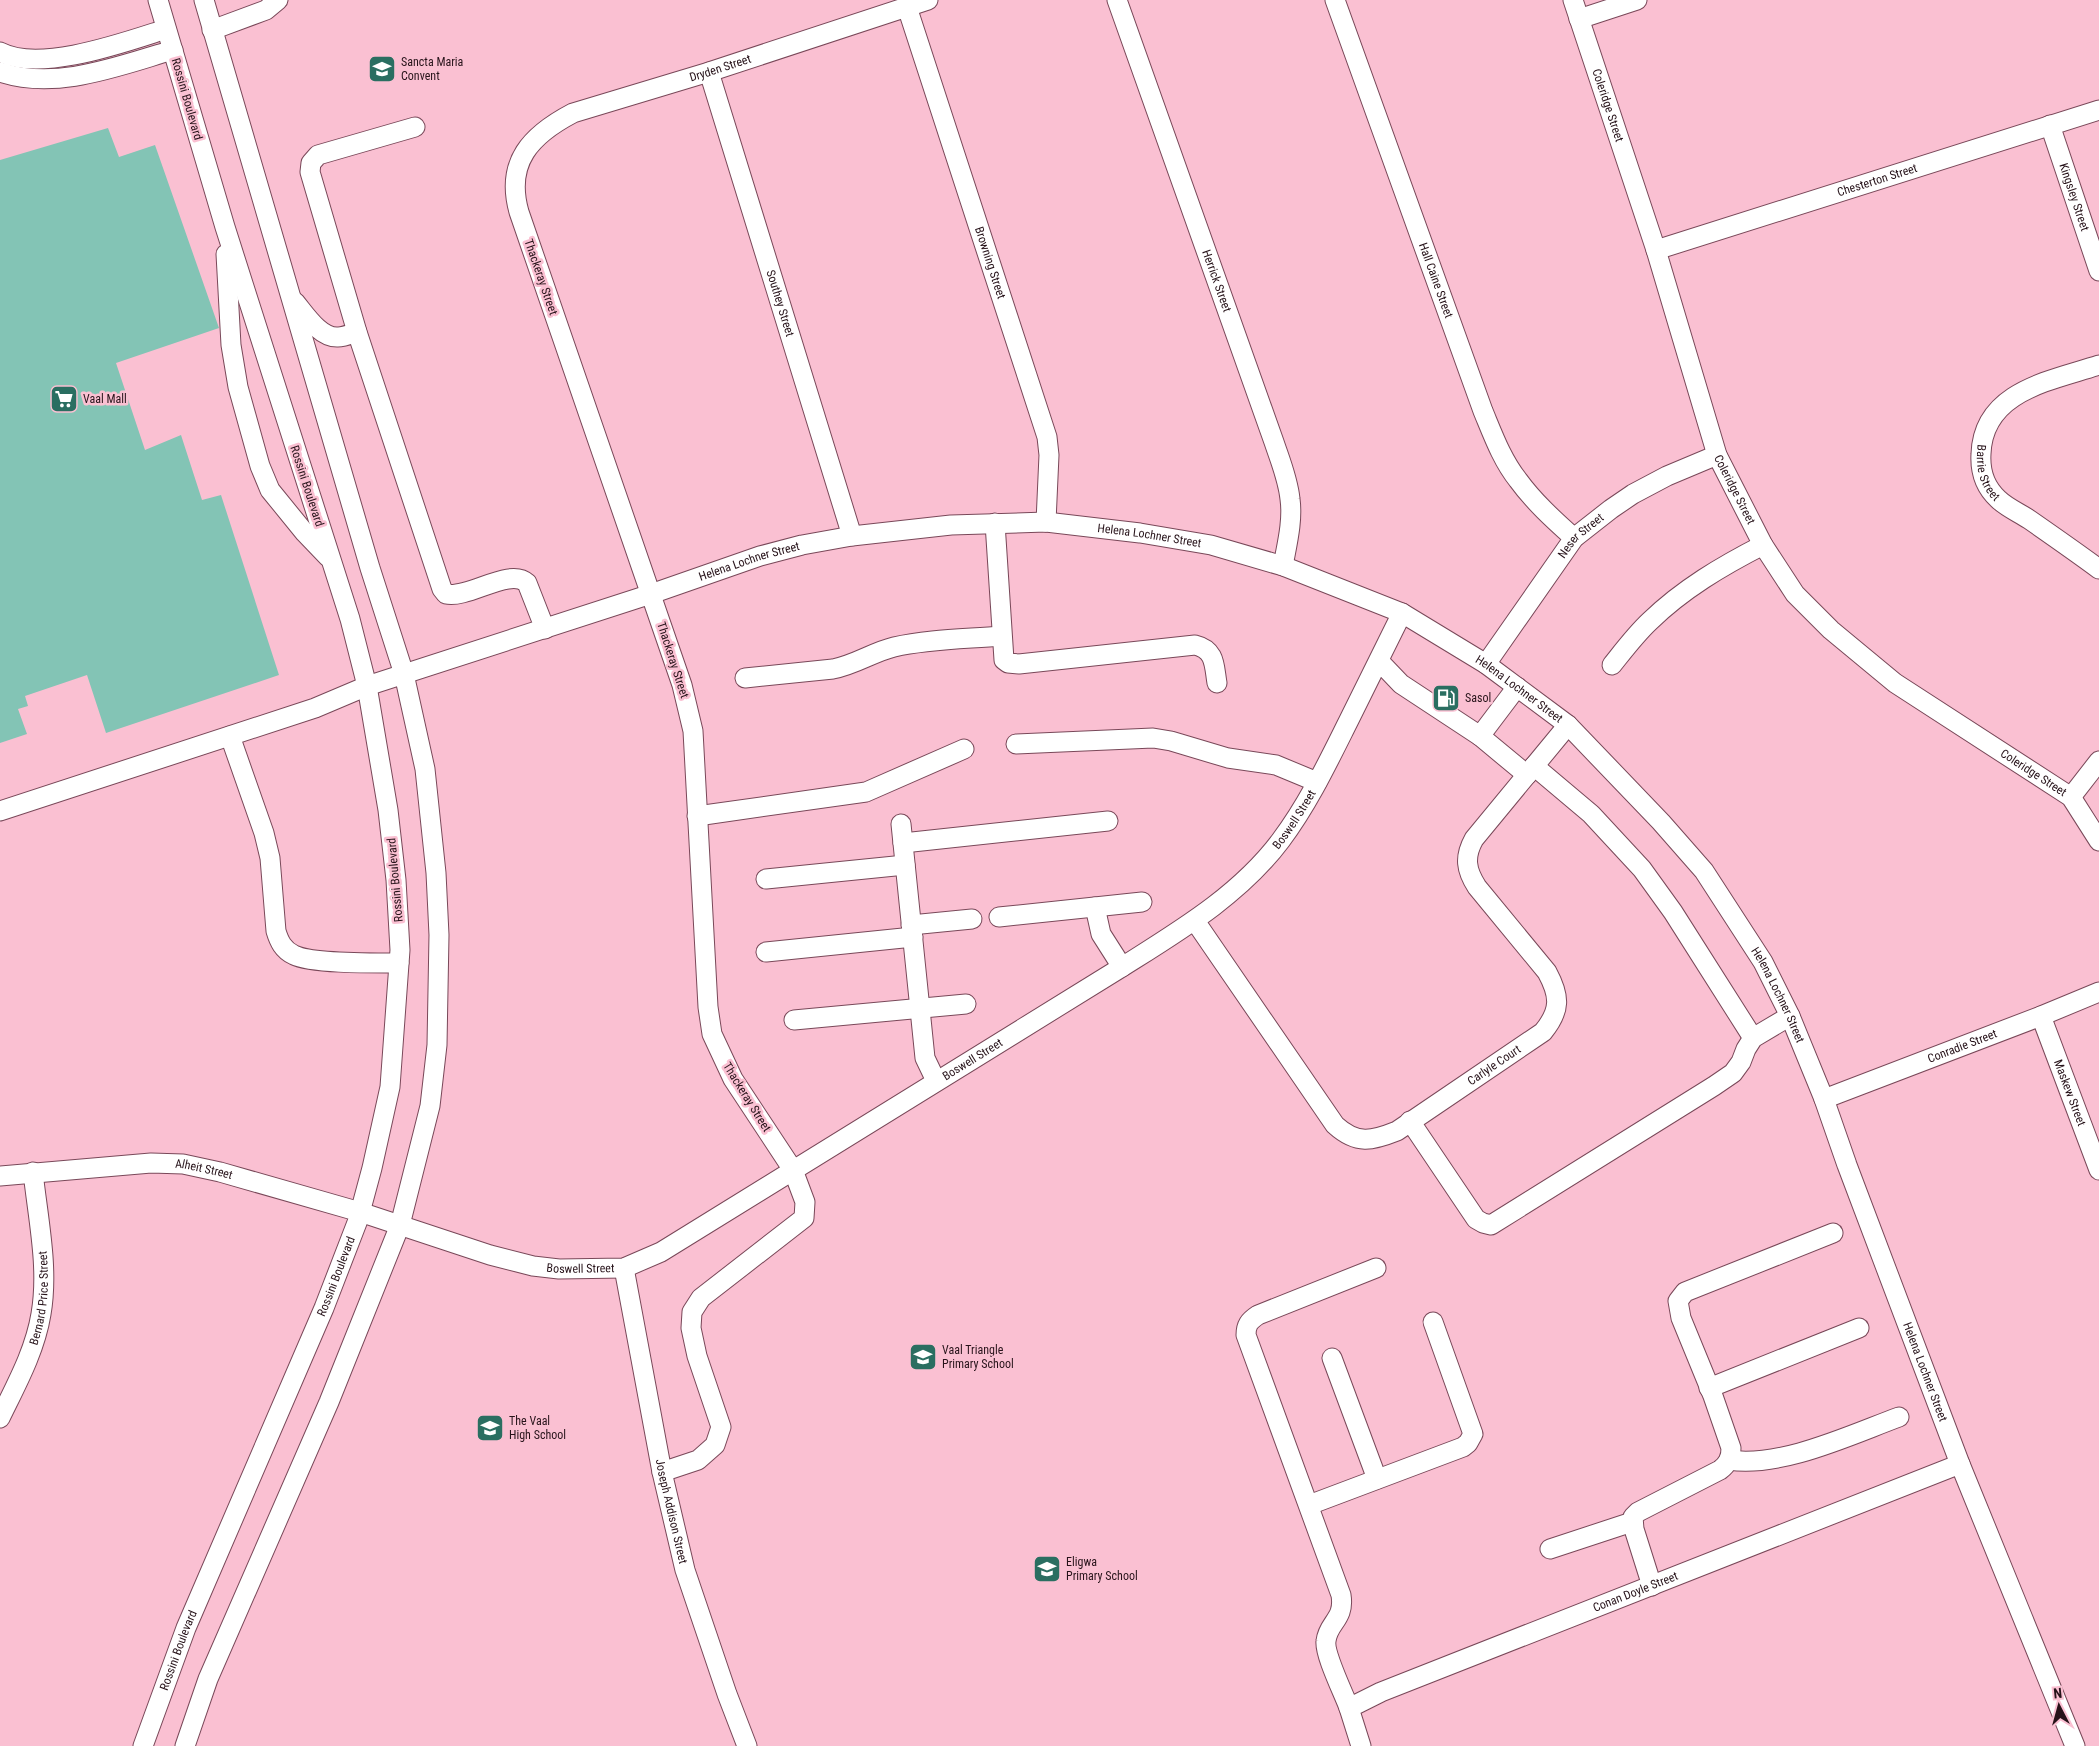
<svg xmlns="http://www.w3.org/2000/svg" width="2099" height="1746" font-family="'Roboto Condensed',sans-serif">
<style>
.building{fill:#83c4b5}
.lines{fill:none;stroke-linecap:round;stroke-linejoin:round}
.minor-casing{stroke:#794859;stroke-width:21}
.minor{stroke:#fff;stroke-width:19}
.labels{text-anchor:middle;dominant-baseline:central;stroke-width:5;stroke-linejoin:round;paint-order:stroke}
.poi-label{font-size:12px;fill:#27131a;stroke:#fac0d2;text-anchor:start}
.street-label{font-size:12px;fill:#27131a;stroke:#fac0d2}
</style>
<rect width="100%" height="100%" fill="#fac0d2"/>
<path class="building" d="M108 128 119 157 155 145 219 328 116 363 145 450 181 435 202 500 221 495 279 675 106 733 87 675 25 696 28 706 18 709 27 734 0 743V160Z"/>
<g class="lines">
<g class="minor-casing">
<g id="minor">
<path id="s1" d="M1117 0 1274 442C1280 460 1288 479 1290 499 1293 521 1287 544 1283 566"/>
<path id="s2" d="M1335 0 1483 411C1493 435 1502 460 1518 480 1534 502 1554 520 1574 538"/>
<path id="s3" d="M1573 0 1656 250 1717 455 1763 545 1795 594 1831 630 1895 683 2071 797 2099 841"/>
<path id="s4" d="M907 7 1047 437 1049 455 1046 522"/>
<path d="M1579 19 1637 0"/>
<path d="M212 30 266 10 278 0"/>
<path d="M0 52C40 73 125 42 166 29"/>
<path d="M0 72C56 91 118 66 173 50"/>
<path id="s5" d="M709 72 852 536"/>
<path id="s6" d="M2050 125 2099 271"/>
<path d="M415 127 318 155 311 163 310 172 357 332 442 589 446 594C468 599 510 567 527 583L545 629"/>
<path id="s7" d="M1656 250 2099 110"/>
<path d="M226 254 231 345 238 387 260 466 270 490 305 533 328 557"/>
<path d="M295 302C305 314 320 338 338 337 344 337 351 334 357 332"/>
<path id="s8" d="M2099 365C2050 381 1983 391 1981 454 1980 471 1985 487 1998 499 2007 508 2020 513 2030 520 2053 536 2076 552 2099 569"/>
<path d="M995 523 1004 660 1008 663 1019 664 1195 645C1216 650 1214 666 1217 683"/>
<path d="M1379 661 1401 684 1480 736 1517 687"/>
<path id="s9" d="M1486 664 1574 538 1611 509 1633 494 1667 476 1717 455"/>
<path d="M1612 665C1624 650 1636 634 1650 621 1683 589 1722 566 1763 545"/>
<path d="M745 678 833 669C855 665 873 652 894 647 929 639 966 639 1001 636"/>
<path d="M230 736 264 833 270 858 276 931C279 941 283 950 294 955 312 964 376 963 399 963"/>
<path d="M1480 736 1527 775"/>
<path d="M1016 744 1153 738 1171 741 1228 758 1276 765 1317 782"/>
<path d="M1534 766 1591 814 1642 869 1673 912 1753 1038"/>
<path d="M2071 797 2099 761"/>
<path id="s10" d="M0 811 315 708 367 686 651 594 760 556 802 545 852 536 951 525 1046 522 1140 533 1211 545 1283 566 1402 613 1486 664 1568 725 1661 822 1704 871 1763 962 1790 1016 1824 1099 1847 1165 1960 1464 2075 1746"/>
<path d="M697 816 866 792 964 749"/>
<path d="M901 824 925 1058 936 1081"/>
<path d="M903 843 1108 821"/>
<path d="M766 879 905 865"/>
<path d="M1095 907 1101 934 1122 967"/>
<path d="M999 917 1142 902"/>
<path id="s11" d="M1195 921 1335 1125C1357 1145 1372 1141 1397 1131L1543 1032C1561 1010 1560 996 1547 972L1477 887C1466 870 1464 857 1474 839L1568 725"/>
<path d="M911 925 972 919"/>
<path d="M766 952 913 937"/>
<path id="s12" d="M2041 1016 2099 1170"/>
<path d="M794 1020 966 1004"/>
<path id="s13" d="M1824 1099 2041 1016 2099 992"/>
<path d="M1410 1121 1476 1219 1483 1223 1491 1225 1714 1086 1733 1073 1741 1062 1746 1049 1753 1038 1790 1016"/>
<path id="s14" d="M0 1176 151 1163 183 1164 220 1172 360 1212 490 1255 533 1266 559 1269 624 1268 661 1252 1122 967C1179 931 1240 895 1281 840 1308 804 1328 762 1348 722 1366 686 1384 650 1402 613"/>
<path id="s15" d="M624 1268 662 1472 685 1570 727 1694 747 1746"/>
<path d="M1332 1358 1377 1479"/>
<path d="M1709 1388 1859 1328"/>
<path id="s16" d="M0 1418C16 1385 35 1351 41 1314 49 1268 38 1219 33 1172"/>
<path d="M1729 1460C1781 1468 1850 1435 1899 1417"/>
<path id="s17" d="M662 1472 698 1460 715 1445 721 1427 697 1356 691 1328 692 1312 701 1298 804 1218 805 1202 793 1170 733 1079 712 1034 708 1007 693 731 682 685 519 212C505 162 531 135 573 113L709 72 928 0"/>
<path d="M1309 1505 1463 1447 1468 1443 1473 1434 1433 1322"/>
<path d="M1550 1549 1632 1522"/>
<path d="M1652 1586 1634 1529 1633 1517 1638 1512 1720 1470C1728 1464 1731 1458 1731 1448L1713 1396 1681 1318 1678 1301 1685 1292 1833 1233"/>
<path d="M1349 1708C1344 1694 1324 1654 1326 1641 1328 1622 1345 1620 1341 1595L1246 1335C1246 1325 1249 1321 1258 1315L1376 1268"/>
<path id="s18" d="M143 1746 186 1628 324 1308 358 1220 372 1168 390 1087 400 950 396 880 388 810 367 686 350 619 225 227 158 0"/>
<path d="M185 1746 208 1679 329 1402 400 1225 430 1106 437 1045 439 935 436 873 425 769 404 674 370 568 204 0"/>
<path id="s19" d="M1361 1746 1349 1708 1381 1692 1960 1464"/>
</g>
</g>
<use href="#minor" class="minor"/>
</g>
<defs>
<g id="school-square" transform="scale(1.4375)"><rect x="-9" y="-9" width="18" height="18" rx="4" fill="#2a6e61" stroke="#fac0d2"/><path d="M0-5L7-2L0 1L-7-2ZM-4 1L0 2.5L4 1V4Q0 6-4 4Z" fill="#fff"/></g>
<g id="supermarket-square" transform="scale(1.4375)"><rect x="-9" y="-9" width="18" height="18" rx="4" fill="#2a6e61" stroke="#fac0d2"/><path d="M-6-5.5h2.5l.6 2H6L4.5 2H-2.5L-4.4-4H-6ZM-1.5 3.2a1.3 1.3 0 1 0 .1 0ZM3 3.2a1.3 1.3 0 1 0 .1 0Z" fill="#fff"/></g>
<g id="fuel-square" transform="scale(1.4375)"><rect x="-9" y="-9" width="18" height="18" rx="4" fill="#2a6e61" stroke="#fac0d2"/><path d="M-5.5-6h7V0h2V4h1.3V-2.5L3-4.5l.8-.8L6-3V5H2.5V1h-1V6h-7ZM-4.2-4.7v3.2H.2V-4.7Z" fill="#fff"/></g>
</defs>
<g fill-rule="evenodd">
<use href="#school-square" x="382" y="69"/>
<use href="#supermarket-square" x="64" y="399"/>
<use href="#fuel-square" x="1446" y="698"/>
<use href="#school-square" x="923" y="1357"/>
<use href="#school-square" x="490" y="1428"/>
<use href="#school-square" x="1047" y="1569"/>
</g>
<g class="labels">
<g class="poi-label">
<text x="401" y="62">Sancta Maria<tspan x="401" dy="14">Convent</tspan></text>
<text x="83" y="399">Vaal Mall</text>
<text x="1465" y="698">Sasol</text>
<text x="942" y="1350">Vaal Triangle<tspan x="942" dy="14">Primary School</tspan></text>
<text x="509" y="1421">The Vaal<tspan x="509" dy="14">High School</tspan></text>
<text x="1066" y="1562">Eligwa<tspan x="1066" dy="14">Primary School</tspan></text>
</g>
<g class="street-label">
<text stroke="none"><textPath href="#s17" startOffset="1685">Dryden Street</textPath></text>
<text transform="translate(187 99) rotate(74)">Rossini Boulevard</text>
<text stroke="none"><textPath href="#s3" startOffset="111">Coleridge Street</textPath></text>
<text stroke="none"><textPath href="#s7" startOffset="232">Chesterton Street</textPath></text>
<text stroke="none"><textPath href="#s6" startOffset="76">Kingsley Street</textPath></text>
<text stroke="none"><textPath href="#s4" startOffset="269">Browning Street</textPath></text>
<text transform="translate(541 277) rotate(71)">Thackeray Street</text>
<text stroke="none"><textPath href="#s2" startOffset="298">Hall Caine Street</textPath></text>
<text stroke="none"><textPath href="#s1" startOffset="298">Herrick Street</textPath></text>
<text stroke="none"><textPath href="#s5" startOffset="242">Southey Street</textPath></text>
<text stroke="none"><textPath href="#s8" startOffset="180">Barrie Street</textPath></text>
<text transform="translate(307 486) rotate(72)">Rossini Boulevard</text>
<text stroke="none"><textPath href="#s3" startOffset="516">Coleridge Street</textPath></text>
<text stroke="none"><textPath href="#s10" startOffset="1195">Helena Lochner Street</textPath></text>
<text stroke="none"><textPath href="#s9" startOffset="160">Neser Street</textPath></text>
<text stroke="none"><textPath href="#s10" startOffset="790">Helena Lochner Street</textPath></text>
<text transform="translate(673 660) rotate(72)">Thackeray Street</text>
<text stroke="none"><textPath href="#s10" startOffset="1600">Helena Lochner Street</textPath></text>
<text stroke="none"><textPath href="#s3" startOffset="936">Coleridge Street</textPath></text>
<text stroke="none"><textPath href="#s14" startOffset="1451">Boswell Street</textPath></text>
<text transform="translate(395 880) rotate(-95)">Rossini Boulevard</text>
<text stroke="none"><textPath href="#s10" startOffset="2005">Helena Lochner Street</textPath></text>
<text stroke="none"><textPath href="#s13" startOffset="148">Conradie Street</textPath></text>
<text stroke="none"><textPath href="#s14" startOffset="1046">Boswell Street</textPath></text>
<text stroke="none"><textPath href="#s11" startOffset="432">Carlyle Court</textPath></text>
<text stroke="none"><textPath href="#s12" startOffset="82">Maskew Street</textPath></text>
<text transform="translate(747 1097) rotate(58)">Thackeray Street</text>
<text stroke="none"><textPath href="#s14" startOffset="205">Alheit Street</textPath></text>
<text stroke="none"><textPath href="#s14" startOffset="596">Boswell Street</textPath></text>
<text stroke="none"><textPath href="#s18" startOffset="508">Rossini Boulevard</textPath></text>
<text stroke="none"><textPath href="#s16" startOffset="128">Bernard Price Street</textPath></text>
<text stroke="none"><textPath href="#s10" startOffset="2410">Helena Lochner Street</textPath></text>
<text stroke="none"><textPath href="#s15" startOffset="248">Joseph Addison Street</textPath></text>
<text stroke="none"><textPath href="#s19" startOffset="349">Conan Doyle Street</textPath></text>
<text stroke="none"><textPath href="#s18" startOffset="102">Rossini Boulevard</textPath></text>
</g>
</g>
<g transform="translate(2059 1706) rotate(354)" stroke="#fac0d2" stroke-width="4" paint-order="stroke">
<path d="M0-4L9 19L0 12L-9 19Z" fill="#27131a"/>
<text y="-8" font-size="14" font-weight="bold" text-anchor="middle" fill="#27131a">N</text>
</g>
</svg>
